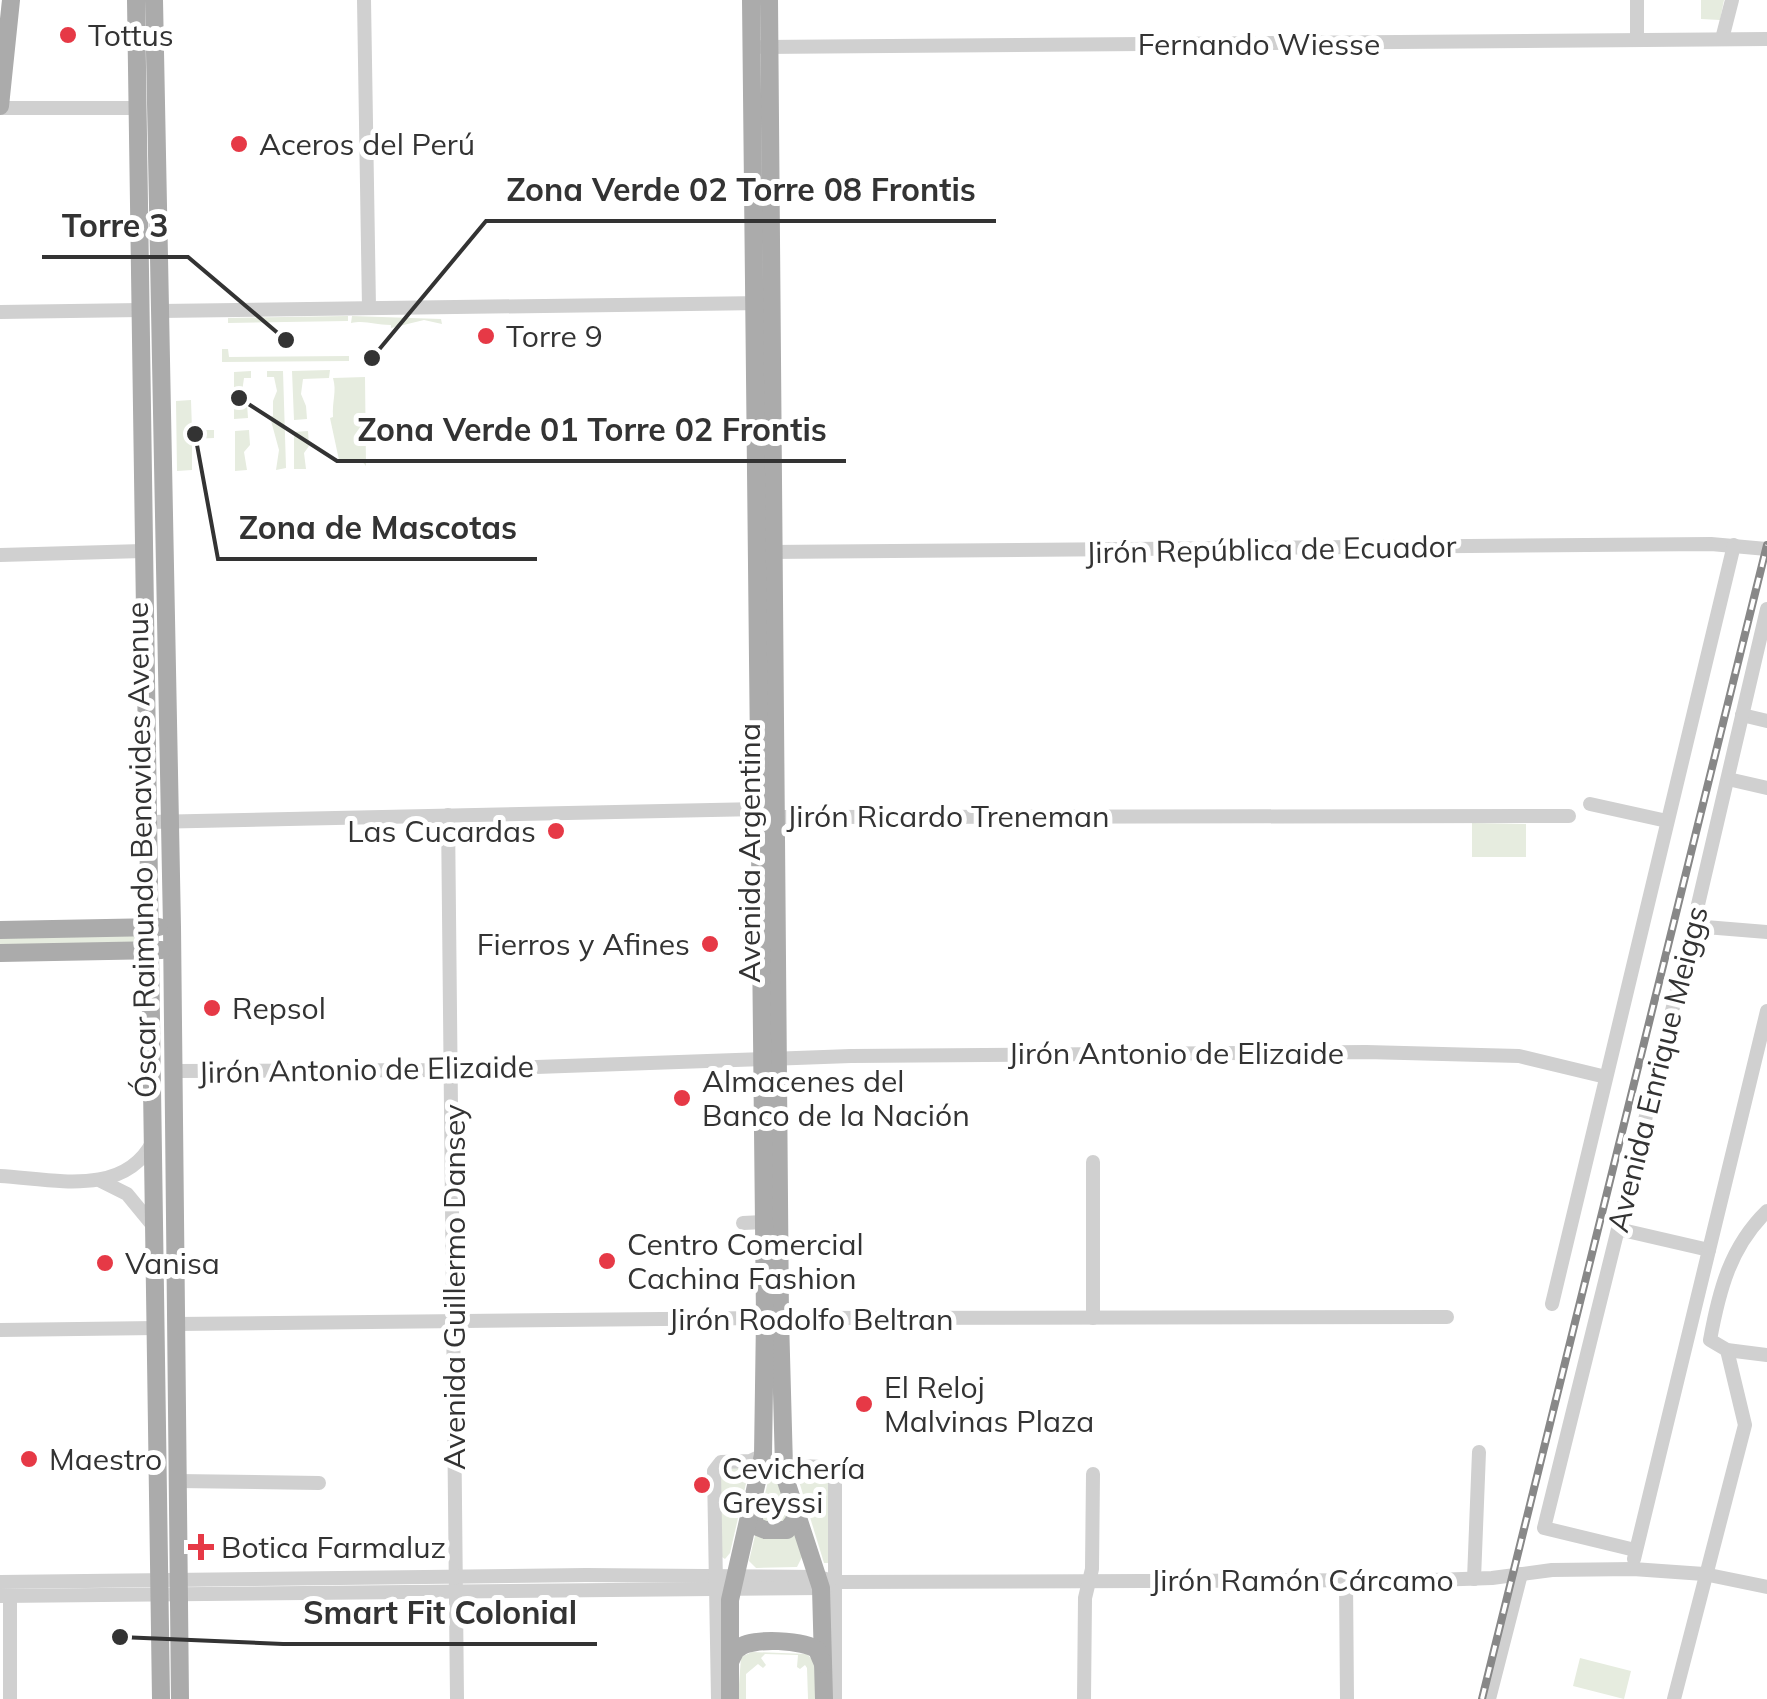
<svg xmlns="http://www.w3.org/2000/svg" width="1767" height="1699" font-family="Mulish,sans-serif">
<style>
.green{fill:#e6ecdf}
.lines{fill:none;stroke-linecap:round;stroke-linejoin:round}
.minor{stroke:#d0d0d0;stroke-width:14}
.major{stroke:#ababab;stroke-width:18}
.rail-casing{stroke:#888;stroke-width:8}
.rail{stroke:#fff;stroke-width:4;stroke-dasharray:11;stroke-linecap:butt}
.poi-dot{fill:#e63946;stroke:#fff;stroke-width:4}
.labels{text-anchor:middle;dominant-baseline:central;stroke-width:10;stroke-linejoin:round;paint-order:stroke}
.poi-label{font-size:30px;fill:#333;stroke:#fff;text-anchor:start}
.street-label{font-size:30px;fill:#333;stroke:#fff}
.leader{fill:none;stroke:#333;stroke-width:4}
.callout-dot{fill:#333;stroke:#fff;stroke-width:4}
.callout-label{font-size:32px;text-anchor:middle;font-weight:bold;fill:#333;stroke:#fff;stroke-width:10;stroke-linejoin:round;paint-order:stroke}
</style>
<rect width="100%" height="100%" fill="#fff"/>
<g class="green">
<path d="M1701 0H1724L1720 20 1701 19Z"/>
<path d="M348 316V321L228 323V318Z"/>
<path d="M352 316 441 319 442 324 424 320 391 328V325C374 325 366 320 351 323Z"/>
<path d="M222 349H228L229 357 349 356V361L222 362Z"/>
<path d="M330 370 329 378 303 379 301 394 306 406 307 419 294 420 292 371Z"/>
<path d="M251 371V378H244L242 392 247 404 248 418 234 419V372Z"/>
<path d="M267 371H283L286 468 276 470 279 450 270 417 273 416V401L277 391 274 377H267Z"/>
<path d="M365 377 366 466 361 460H339L330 418 333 417C332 400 337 392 333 378Z"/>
<path d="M191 400 192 430H214V438L192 439V470L177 471 176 401Z"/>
<path d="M249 430 250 445 244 452 247 470 235 471V431Z"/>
<path d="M308 431 309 446 304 453 306 469H294V432Z"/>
<path d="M1472 823 1526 824V857H1472Z"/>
<path d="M142 934V942L0 945V936Z"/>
<path d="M774 1456 802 1557 797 1567 756 1568 749 1561Z"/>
<path d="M719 1466H750L730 1553 725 1559 722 1557Z"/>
<path d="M803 1473 828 1475 832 1563H824L798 1478Z"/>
<path d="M752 1652 807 1654 816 1664V1699H808L807 1668 805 1665 800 1669 797 1667 798 1655 765 1654 761 1658 766 1665 763 1668 758 1664 746 1674V1699H738L741 1657Z"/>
<path d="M1580 1658 1631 1671 1624 1699 1573 1686Z"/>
</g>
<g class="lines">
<g class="minor">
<path d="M364 0 369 308"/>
<path d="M1637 0V40"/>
<path d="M1722 39 1732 0"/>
<path d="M762 47 1767 39"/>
<path d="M0 108H139"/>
<path d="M160 311 763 303"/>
<path d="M0 312 141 310"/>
<path d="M768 552 1711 544 1767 549"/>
<path d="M0 555 143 551"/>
<path d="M1742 715 1767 721"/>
<path d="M1728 779 1767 788"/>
<path d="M1590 804 1667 821"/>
<path d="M448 815 457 1699"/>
<path d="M149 822 759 809 776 817 1569 816"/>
<path d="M1693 926 1767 932"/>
<path d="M173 1071 453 1070 851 1056 1366 1052 1519 1056 1606 1077"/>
<path d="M0 1176C52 1179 125 1198 153 1141"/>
<path d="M101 1181 127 1194 155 1228"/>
<path d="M1767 1211C1730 1247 1719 1291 1710 1340L1727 1350 1767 1355"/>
<path d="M743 1223 763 1222"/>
<path d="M1618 1229 1709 1250"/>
<path d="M1552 1304 1734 545"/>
<path d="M1093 1318V1162"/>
<path d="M175 1324 765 1318 1447 1317"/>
<path d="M0 1330 156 1328"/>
<path d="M784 1467C800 1467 824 1462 835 1476V1699"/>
<path d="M177 1481 319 1483"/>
<path d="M1635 1550 1544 1528 1693 926 1767 609"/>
<path d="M1634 1559 1767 1011"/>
<path d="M1474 1579 1479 1452"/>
<path d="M1346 1580 1347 1699"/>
<path d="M0 1582 586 1575 819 1577 835 1582 1433 1580 1492 1578 1552 1570 1633 1569 1704 1574 1767 1587"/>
<path d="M0 1596 821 1588 829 1585"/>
<path d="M10 1699V1596"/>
<path d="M718 1699 714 1471 721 1462 750 1461 763 1455"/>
<path d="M1084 1699 1085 1598 1092 1569 1093 1474"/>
<path d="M1489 1699 1521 1574"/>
<path d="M1674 1699 1745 1425 1727 1350"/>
</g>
<g class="major">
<path d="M136 0 161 1699"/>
<path d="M154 0 172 927 180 1699"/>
<path d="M769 0 780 1318 784 1467 786 1481 821 1588 824 1699"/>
<path d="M0 106 11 0"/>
<path d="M0 930 159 927"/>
<path d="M0 953 162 950"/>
<path d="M752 1507 755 1526 765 1530H787L794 1521 796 1511"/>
<path d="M730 1662C732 1658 735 1650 739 1648 751 1637 806 1640 817 1650L823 1664"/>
<path d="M730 1699V1600L763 1455 765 1318 751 0"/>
</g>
<g class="rail-casing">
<path id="rail" d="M1482 1699 1767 545"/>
</g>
<use href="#rail" class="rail"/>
</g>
<g class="poi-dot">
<circle cx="68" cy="35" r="10"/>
<circle cx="239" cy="144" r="10"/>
<circle cx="486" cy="336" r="10"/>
<circle cx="556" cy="831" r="10"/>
<circle cx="710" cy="944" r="10"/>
<circle cx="212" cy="1008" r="10"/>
<circle cx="682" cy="1098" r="10"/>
<circle cx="607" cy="1261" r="10"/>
<circle cx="105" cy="1263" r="10"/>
<circle cx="864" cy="1404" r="10"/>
<circle cx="29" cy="1459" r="10"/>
<circle cx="702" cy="1485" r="10"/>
<path d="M196 1532h10v10h10v10h-10v10h-10v-10h-10v-10h10z"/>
</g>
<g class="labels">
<g class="poi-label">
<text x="88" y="35">Tottus</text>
<text x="259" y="144">Aceros del Perú</text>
<text x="506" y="336">Torre 9</text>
<text x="536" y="831" text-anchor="end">Las Cucardas</text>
<text x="690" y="944" text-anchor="end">Fierros y Afines</text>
<text x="232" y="1008">Repsol</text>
<text x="702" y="1081">Almacenes del<tspan x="702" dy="34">Banco de la Nación</tspan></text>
<text x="627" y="1244">Centro Comercial<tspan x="627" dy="34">Cachina Fashion</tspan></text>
<text x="125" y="1263">Vanisa</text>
<text x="884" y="1387">El Reloj<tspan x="884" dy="34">Malvinas Plaza</tspan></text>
<text x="49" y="1459">Maestro</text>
<text x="722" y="1468">Cevichería<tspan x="722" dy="34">Greyssi</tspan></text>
<text x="221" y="1547">Botica Farmaluz</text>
</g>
<g class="street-label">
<text x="1259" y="44">Fernando Wiesse</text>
<text transform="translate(1271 549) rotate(-1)">Jirón República de Ecuador</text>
<text x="948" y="816">Jirón Ricardo Treneman</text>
<text transform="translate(141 850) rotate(-91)">Óscar Raimundo Benavides Avenue</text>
<text transform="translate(749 853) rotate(-90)">Avenida Argentina</text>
<text x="1176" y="1053">Jirón Antonio de Elizaide</text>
<text transform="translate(366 1069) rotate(-1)">Jirón Antonio de Elizaide</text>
<text transform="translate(1657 1069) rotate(-76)">Avenida Enrique Meiggs</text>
<text transform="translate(454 1287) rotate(-90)">Avenida Guillermo Dansey</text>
<text x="811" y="1319">Jirón Rodolfo Beltran</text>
<text x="1302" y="1580">Jirón Ramón Cárcamo</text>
</g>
</g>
<path class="leader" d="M372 358L486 221H996M286 340L188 257H42M239 398L337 461H846M195 434L218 559H537M120 1637L283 1644H597"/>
<g class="callout-dot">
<circle cx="372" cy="358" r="10"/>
<circle cx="286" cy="340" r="10"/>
<circle cx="239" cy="398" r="10"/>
<circle cx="195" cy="434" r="10"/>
<circle cx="120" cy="1637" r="10"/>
</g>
<g class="callout-label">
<text x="741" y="201">Zona Verde 02 Torre 08 Frontis</text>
<text x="115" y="237">Torre 3</text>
<text x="592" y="441">Zona Verde 01 Torre 02 Frontis</text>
<text x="378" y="539">Zona de Mascotas</text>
<text x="440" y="1624">Smart Fit Colonial</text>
</g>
</svg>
